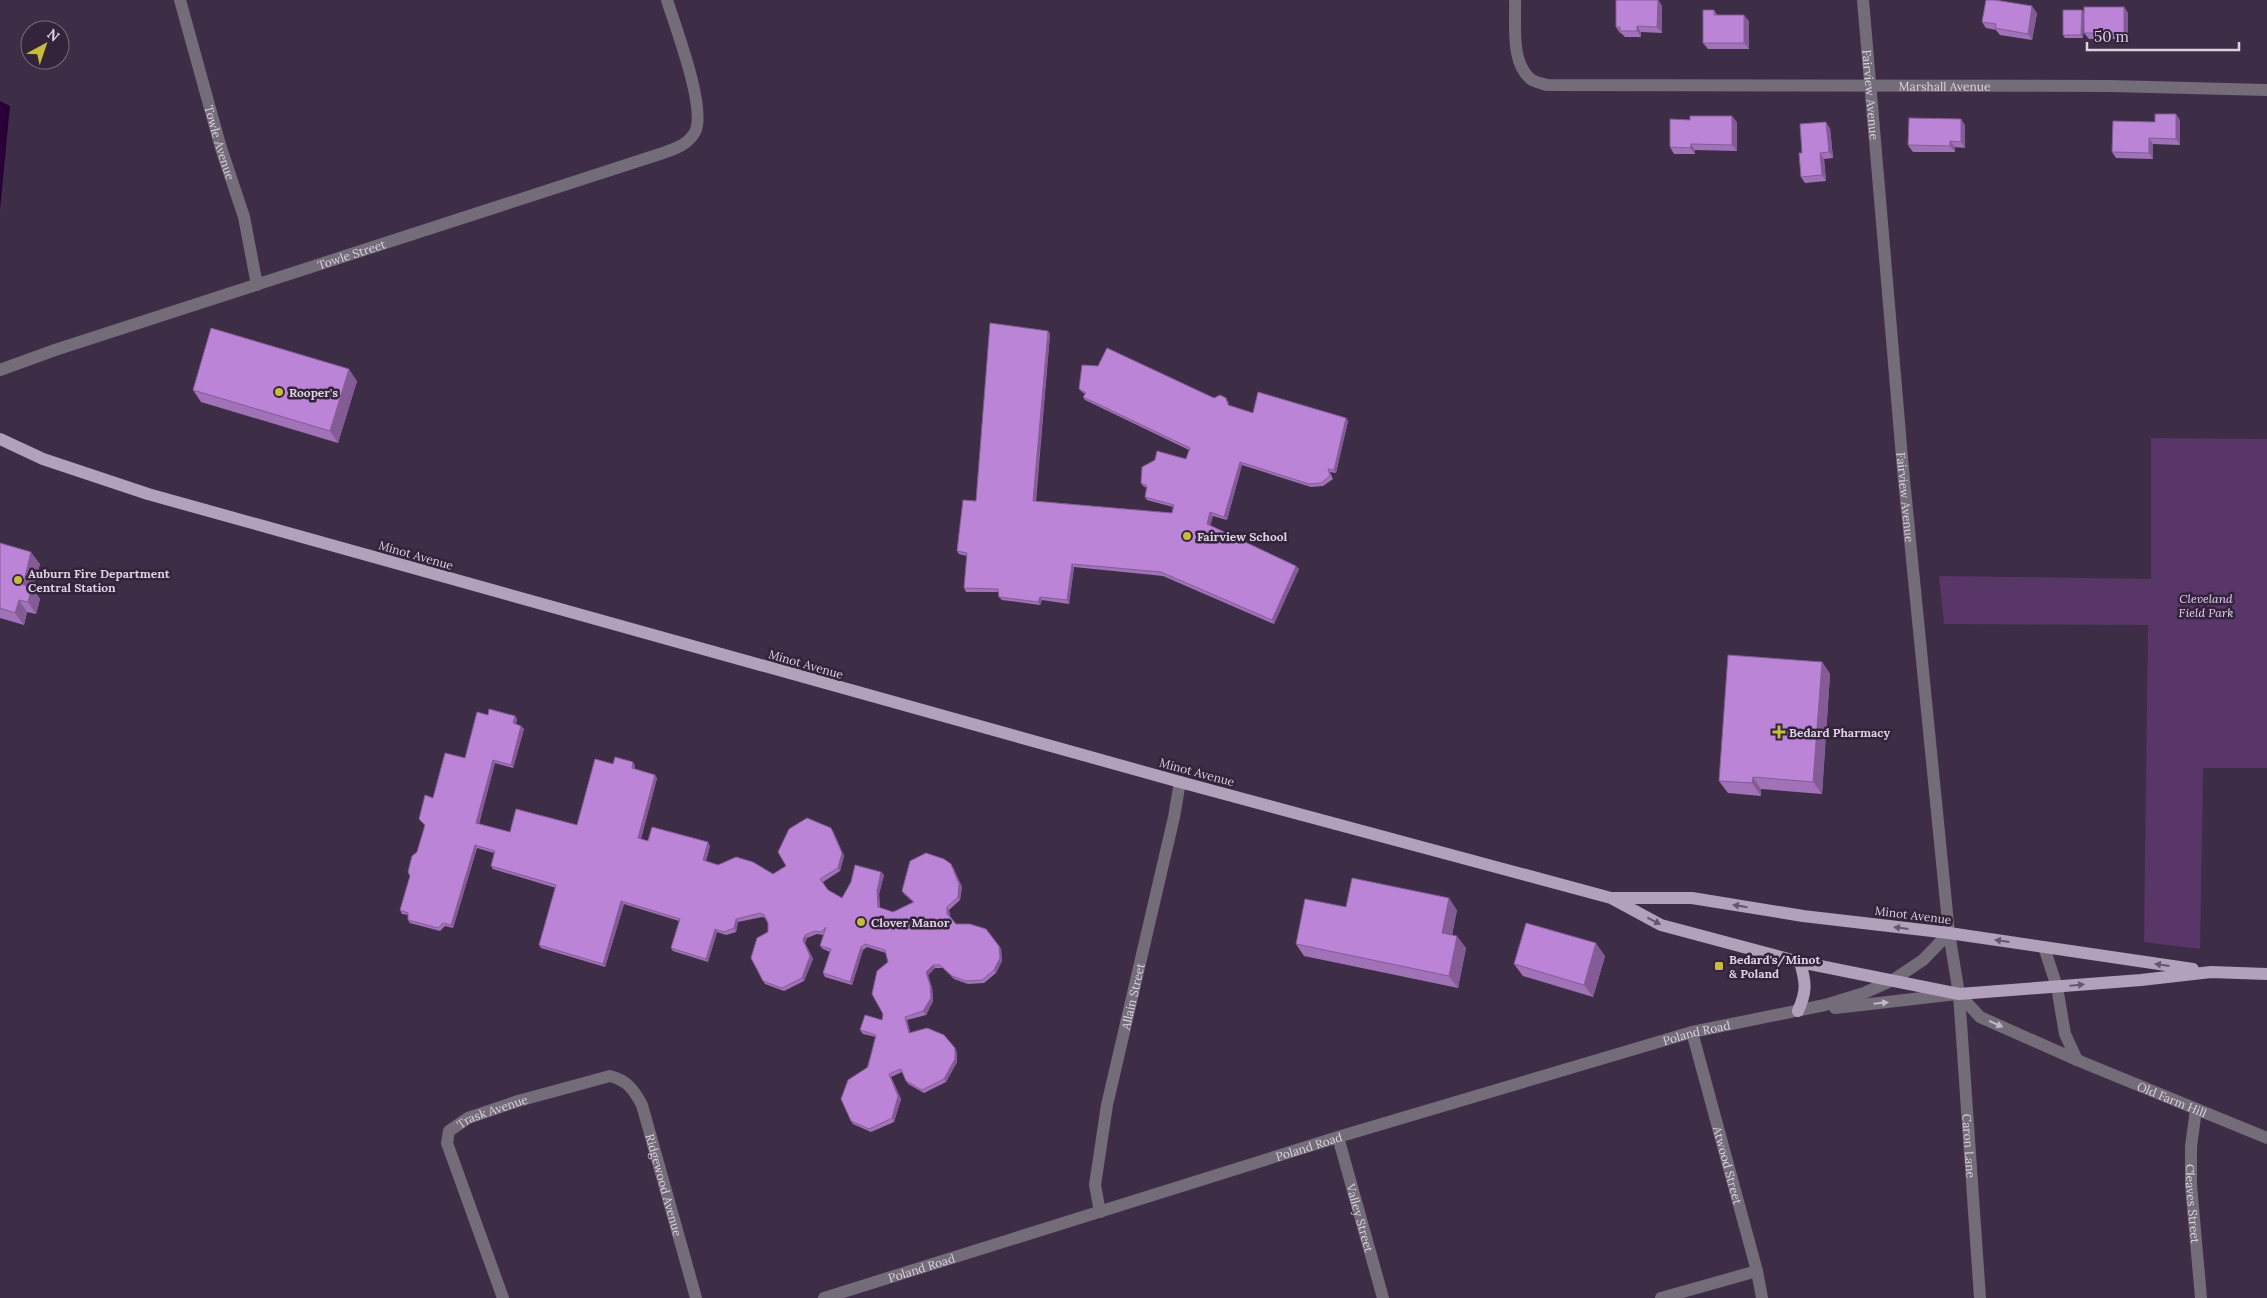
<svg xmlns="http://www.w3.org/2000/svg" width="2267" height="1298" font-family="Lora,serif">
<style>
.green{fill:#583668}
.water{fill:#280037}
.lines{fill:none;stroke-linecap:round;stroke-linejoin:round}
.minor{stroke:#746c78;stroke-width:12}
.major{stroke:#b2a1bb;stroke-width:12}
.wall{fill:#a172b8}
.shaded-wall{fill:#835c96}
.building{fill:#bb84d6;stroke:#835c96}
.oneway{fill:#66556e}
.oneway2{fill:#c3b8c8}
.poi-dot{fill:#c7bb3c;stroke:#33233b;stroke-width:2}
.labels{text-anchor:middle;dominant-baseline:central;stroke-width:5;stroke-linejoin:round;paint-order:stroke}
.street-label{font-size:12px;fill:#ddd2e2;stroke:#33233b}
.poi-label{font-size:12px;font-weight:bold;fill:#ddd2e2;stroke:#33233b;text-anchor:start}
.park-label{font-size:12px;font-style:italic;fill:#e9cef8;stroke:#33233b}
</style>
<rect width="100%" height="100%" fill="#3e2d46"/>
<path class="green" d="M2151 438 2267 439V768H2203L2200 949 2144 942 2148 625 1944 624 1939 576 2151 579Z"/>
<path class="water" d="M0 101 10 106 0 210Z"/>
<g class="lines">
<g class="minor">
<path id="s1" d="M180 0 221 148 244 217 257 285"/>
<path id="s2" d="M1515 0C1516 24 1510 64 1532 80 1536 82 1542 84 1547 85L2111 86 2267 90"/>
<path id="s3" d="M1863 0 1903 469 1949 933 1959 994 1980 1298"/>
<path id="s4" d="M0 370 55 350 660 154C674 149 688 145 695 132 707 109 675 26 667 0"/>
<path d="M2044 947 2057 987 2065 1034 2077 1060"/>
<path id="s5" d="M1959 994 1980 1017 2077 1060 2267 1138"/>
<path d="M1835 1008 1957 994"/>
<path id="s6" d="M1692 1032 1757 1271 1762 1298"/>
<path id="s7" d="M2196 1109 2191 1147V1185L2201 1298"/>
<path id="s8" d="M1338 1137 1383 1298"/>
<path id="s9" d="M1100 1212 1095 1185 1107 1105 1174 817 1180 782"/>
<path id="s10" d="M503 1298 447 1143 449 1131 468 1118 518 1101 610 1076C627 1080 634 1090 642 1105L696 1298"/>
<path id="s11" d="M824 1298 1338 1137 1692 1032 1825 1005 1864 993 1893 980 1923 960 1949 933"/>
<path d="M1661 1298 1757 1271"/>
</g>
<g class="major">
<path d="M0 439 43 459 148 494 1180 782 1611 898 1661 925 1800 962 1959 994 2141 980 2211 972 2267 974"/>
<path d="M1613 898H1692L1803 916 1949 933 2193 969"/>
<path d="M1798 1011C1807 991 1806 983 1800 962"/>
</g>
</g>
<g class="wall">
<path d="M1658 0 1662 6V33L1641 32V37H1625L1621 33H1620L1616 27Z"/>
<path d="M2124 7 2128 13V39H2089L2084 33Z"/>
<path d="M1714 10 1717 15 1749 21V49H1708L1703 43Z"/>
<path d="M2082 10 2084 13 2083 38H2065L2063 35Z"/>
<path d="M2037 13 2032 40 2000 35 1996 30 1986 28 1982 22Z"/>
<path d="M1690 120 1737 122V151L1695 150V154H1674L1670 147Z"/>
<path d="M2180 120V145L2153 144V159L2116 158 2112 152 2155 122Z"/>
<path d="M1965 125V148L1955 147V152H1913L1908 145Z"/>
<path d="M1830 128 1833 158 1824 159 1826 181 1805 183 1801 177 1802 153Z"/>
<path d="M1048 331 1050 334 1036 501 1172 513 1173 507 1147 500 1145 497 1147 488 1143 486 1141 483 1186 459 1189 450 1085 400 1083 397 1085 394 1082 392 1079 389 1214 398 1228 401 1229 405 1253 413 1346 418 1348 421 1336 473 1330 472 1333 479 1323 486 1311 487 1242 465 1227 520 1213 516 1210 525 1299 569 1274 624 1163 576 1074 567 1069 604 1042 600 1040 605 1002 600 999 597 998 592H966L964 588 967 556 959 554 957 551 976 501Z"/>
<path d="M357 381 338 443 201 402 193 390Z"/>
<path d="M0 543 40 564 33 589 40 599 36 614 27 612 24 625 0 618Z"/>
<path d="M1822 662 1830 674 1822 794 1761 789V796L1728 793 1719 781Z"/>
<path d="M488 715 515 716 517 719 516 724 524 729 513 768 495 763 479 824 510 832 577 825 613 764 635 765 634 769 657 778 641 839 648 841 710 846 706 861 718 865 773 874 786 866 833 831 844 856 840 871 823 882 828 890 842 898 881 872 884 875 879 894 880 908 893 912 913 902 904 894 902 891 953 867 962 887 960 900 949 910 950 916 956 924 999 946 1001 949 1002 961 996 973 984 983 968 984 954 979 943 968H935L928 975 932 988 933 1001 926 1015 907 1020 910 1032 957 1052V1062L946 1082 924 1093 908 1084 902 1072 891 1077 901 1099 894 1122 871 1132 853 1124 851 1121 876 1037 863 1034 860 1030 882 1020 883 1014 888 962 886 953 867 947 863 950 852 985 825 977 823 973 830 952 823 949 820 946 824 934 823 935 817 934 807 938 805 943 813 959 804 981 784 991 765 984 763 981 768 932V923L765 918 762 917 738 922 736 932 726 935 717 932 708 962 673 951 671 948 679 921 624 904 605 967 541 948 539 945 556 888 493 869 491 866 494 853 477 848 453 928 445 926 440 931 410 923 408 920V915L402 914 400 910 425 826 419 819 433 798 465 758Z"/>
<path d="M1346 907 1457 910 1452 935 1466 948 1458 988 1304 956 1296 944Z"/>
<path d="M1605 956 1593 997 1523 976 1514 964Z"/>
</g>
<g class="shaded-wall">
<path d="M1658 0 1662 6V33L1657 27Z"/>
<path d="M2032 6 2037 13 2032 40 2028 34Z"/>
<path d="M2124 7 2128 13V39L2124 33Z"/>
<path d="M2082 10 2084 13 2083 38 2081 35Z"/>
<path d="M1744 15 1749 21V49L1744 43Z"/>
<path d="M1637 26 1641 32V37L1637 31Z"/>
<path d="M2176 114 2180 120V145L2176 139Z"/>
<path d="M1732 116 1737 122V151L1732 145Z"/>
<path d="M1961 119 1965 125V148L1961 142Z"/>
<path d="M1826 122 1830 128 1833 158 1829 152Z"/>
<path d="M2149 138 2153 144V159L2149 153Z"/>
<path d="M1950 141 1955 147V152L1950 146Z"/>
<path d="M1691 144 1695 150V154L1690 148Z"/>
<path d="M1820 153 1824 159 1826 181 1822 175Z"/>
<path d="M1048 331 1050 334 1035 504 1033 501Z"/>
<path d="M349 369 357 381 338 443 330 431Z"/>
<path d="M1346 418 1348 421 1336 473 1334 470Z"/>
<path d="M1240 462 1242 465 1227 520 1224 517Z"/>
<path d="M1210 512 1213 516 1210 527 1207 524Z"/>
<path d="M31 552 40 564 33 589 40 599 36 614 28 602 23 585Z"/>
<path d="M1072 564 1074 567 1069 604 1067 600Z"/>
<path d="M1296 566 1299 569 1274 624 1272 620Z"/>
<path d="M1040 597 1042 600 1040 605 1038 602Z"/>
<path d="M19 600 27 612 24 625 15 613Z"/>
<path d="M1822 662 1830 674 1822 794 1813 782Z"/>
<path d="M515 716 517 719 515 726 513 723Z"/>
<path d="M521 726 524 729 513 768 511 765Z"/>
<path d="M493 760 495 763 478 826 476 823Z"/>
<path d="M633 762 635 765 634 771 632 768Z"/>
<path d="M655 775 657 778 640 842 638 838Z"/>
<path d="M1753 777 1761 789V796L1752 783Z"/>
<path d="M831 828 833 831 844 856 840 871 838 868Z"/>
<path d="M708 842 710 846 705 864 703 860Z"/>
<path d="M475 845 477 848 453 928 451 925Z"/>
<path d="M951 864 962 887 960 900 958 897Z"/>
<path d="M881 872 884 875 879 894 880 910 878 907 877 891Z"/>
<path d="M1449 898 1457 910 1450 945 1442 933Z"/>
<path d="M621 901 624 904 605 967 603 964Z"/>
<path d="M947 907 949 910 950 917 947 914Z"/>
<path d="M736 919 738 922 736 932 734 928Z"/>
<path d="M715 929 717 932 708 962 706 959Z"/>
<path d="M805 935 807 938 805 943 813 959 804 981 802 978 803 940Z"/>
<path d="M1457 936 1466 948 1458 988 1449 976Z"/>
<path d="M1596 943 1605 956 1593 997 1584 985Z"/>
<path d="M999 946 1001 949 1002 961 996 973 994 970Z"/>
<path d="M861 947 863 950 852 985 850 982Z"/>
<path d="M933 965 935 968 928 975 932 988 933 1001 926 1015 923 1011 926 972Z"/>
<path d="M905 1017 907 1020 911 1036 909 1033Z"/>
<path d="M955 1048 957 1052V1062L946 1082 944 1079Z"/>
<path d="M889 1074 891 1077 901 1099 894 1122 892 1118Z"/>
</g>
<g class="building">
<path d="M1616 0H1658L1657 27 1637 26V31H1620V27H1616Z"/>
<path d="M1986 0H1995L2032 6 2028 34 1995 28 1996 24 1982 22Z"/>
<rect x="2084" y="7" width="40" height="26"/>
<path d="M1703 10H1714V15H1744V43H1703Z"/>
<path d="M2063 10H2082L2081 35H2063Z"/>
<path d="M2155 114H2176V139L2149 138V153L2112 152 2113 121 2155 122Z"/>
<path d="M1690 116H1732V145L1691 144 1690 148 1670 147V119L1690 120Z"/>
<path d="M1909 118 1961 119V142L1950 141V146L1908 145Z"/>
<path d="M1826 122 1829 152 1820 153 1822 175 1801 177 1799 153H1802L1800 124Z"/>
<path d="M990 323 1048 331 1033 501 1172 513 1174 505 1145 497 1147 486 1141 483 1142 467 1155 460 1157 451 1186 459 1190 448 1083 397 1086 393 1079 389 1082 365 1098 366 1107 348 1214 398 1220 395 1226 398 1228 405 1253 413 1258 392 1346 418 1334 470 1328 469 1330 476 1321 483 1309 484 1240 462 1224 517 1210 512 1207 524 1296 566 1272 620 1161 572 1072 564 1067 600 1040 597 1038 602 999 597 998 589 964 588 967 553 957 551 963 500 976 501Z"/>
<path d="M211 328 349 369 330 431 193 390Z"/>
<path d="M0 543 31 552 23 585 32 587 28 602 19 600 15 613 0 608Z"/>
<path d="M1728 655 1822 662 1813 782 1753 777 1752 783 1719 781Z"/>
<path d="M489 709 515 716 513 723 521 726 511 765 493 760 476 823 510 832 516 809 577 825 595 759 613 764 615 757 633 762 632 768 655 775 638 838 648 841 652 827 708 842 703 860 718 865 736 857 753 862 773 874 786 866 778 852 789 829 807 818 831 828 842 853 838 868 820 879 828 890 842 898 851 882 855 865 881 872 877 891 878 907 893 912 914 902 902 891 910 861 926 853 944 859 951 864 959 884 958 897 947 907V914L956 924H970L986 929 999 946 1000 958 994 970 982 980 966 981 952 976 940 965H933L926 972 930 985 931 998 923 1011 905 1017 909 1033 927 1028 944 1035 955 1048V1059L944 1079 922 1090 906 1081 901 1069 889 1074 898 1096 892 1118 869 1129 851 1121 841 1099 848 1080 868 1067 876 1035 860 1030 865 1015 882 1020 883 1014 872 994 877 971 888 962 885 950 865 944 861 947 850 982 823 973 831 949 820 946 826 927 821 932 815 931 805 935 803 940 810 956 802 978 782 988 763 981 751 958 757 938 768 932V923L764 915 760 913 736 919 734 928 724 932 715 929 706 959 671 948 680 919 621 901 603 964 539 945 556 885 491 866 495 851 475 845 451 925 443 923 438 928 408 920V913L400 910 410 876 408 872 412 856 417 852 425 825 419 819 425 795 433 798 445 753 465 758 477 712 488 715Z"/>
<path d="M1352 878 1449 898 1442 933 1457 936 1449 976 1296 944 1305 899 1346 907Z"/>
<path d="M1526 923 1596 943 1584 985 1514 964Z"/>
</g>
<defs><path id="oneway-solid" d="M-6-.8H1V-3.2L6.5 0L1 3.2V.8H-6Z" transform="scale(1.25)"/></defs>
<g class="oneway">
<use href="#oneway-solid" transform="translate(1740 906) rotate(-171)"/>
<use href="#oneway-solid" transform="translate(1654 921) rotate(27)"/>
<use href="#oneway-solid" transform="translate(1901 928) rotate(-173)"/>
<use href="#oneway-solid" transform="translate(2002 941) rotate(-172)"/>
<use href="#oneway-solid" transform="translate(2162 965) rotate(-172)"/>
<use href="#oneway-solid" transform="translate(2077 985) rotate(-5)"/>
</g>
<g class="oneway2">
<use href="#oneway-solid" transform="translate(1881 1003) rotate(-6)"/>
<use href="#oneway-solid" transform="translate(1996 1024) rotate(24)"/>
</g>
<g class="poi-dot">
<circle cx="279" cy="392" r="5"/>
<circle cx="1187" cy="536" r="5"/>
<circle cx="18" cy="580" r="5"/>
<path d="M1776.5 724.5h5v5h5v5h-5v5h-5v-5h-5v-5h5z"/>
<circle cx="861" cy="922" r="5"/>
<rect x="1714" y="961" width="10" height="10" rx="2.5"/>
</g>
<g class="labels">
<g class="street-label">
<text stroke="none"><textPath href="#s2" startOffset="498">Marshall Avenue</textPath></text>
<text stroke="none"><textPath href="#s3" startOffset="95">Fairview Avenue</textPath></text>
<text stroke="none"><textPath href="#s1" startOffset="148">Towle Avenue</textPath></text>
<text stroke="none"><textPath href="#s4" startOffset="370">Towle Street</textPath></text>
<text stroke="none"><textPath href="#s3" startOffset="499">Fairview Avenue</textPath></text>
<text transform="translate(416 555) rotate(16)">Minot Avenue</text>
<text transform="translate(806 664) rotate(16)">Minot Avenue</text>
<text transform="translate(1197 772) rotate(15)">Minot Avenue</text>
<text transform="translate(1913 915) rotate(7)">Minot Avenue</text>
<text stroke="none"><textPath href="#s9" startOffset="220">Allain Street</textPath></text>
<text stroke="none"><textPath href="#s11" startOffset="912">Poland Road</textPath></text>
<text stroke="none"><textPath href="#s5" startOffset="240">Old Farm Hill</textPath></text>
<text stroke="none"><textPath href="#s10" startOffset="225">Trask Avenue</textPath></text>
<text stroke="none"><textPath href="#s11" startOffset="508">Poland Road</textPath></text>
<text stroke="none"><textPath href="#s3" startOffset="1151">Caron Lane</textPath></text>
<text stroke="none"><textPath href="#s6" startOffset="138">Atwood Street</textPath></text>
<text stroke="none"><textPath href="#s10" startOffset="476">Ridgewood Avenue</textPath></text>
<text stroke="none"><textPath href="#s7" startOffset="95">Cleaves Street</textPath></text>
<text stroke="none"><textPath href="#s8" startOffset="84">Valley Street</textPath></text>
<text stroke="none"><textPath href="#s11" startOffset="102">Poland Road</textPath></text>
</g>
<g class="poi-label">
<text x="289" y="392">Rooper's</text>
<text x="1197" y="536">Fairview School</text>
<text x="28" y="573">Auburn Fire Department<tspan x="28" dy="14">Central Station</tspan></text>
<text x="1789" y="732">Bedard Pharmacy</text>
<text x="871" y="922">Clover Manor</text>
<text x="1729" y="959">Bedard's/Minot<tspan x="1729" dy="14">&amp; Poland</tspan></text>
</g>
<g class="park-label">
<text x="2206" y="598">Cleveland<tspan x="2206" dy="14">Field Park</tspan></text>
</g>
</g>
<g transform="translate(45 45) rotate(40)"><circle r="24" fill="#33233b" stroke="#77697e"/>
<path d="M0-4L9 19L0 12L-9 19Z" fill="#c7bb3c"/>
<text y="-8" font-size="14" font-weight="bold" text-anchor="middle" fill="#ddd2e2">N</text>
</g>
<path d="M2087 42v8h152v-8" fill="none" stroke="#ddd2e2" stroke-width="2.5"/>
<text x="2094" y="42" font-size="15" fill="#ddd2e2" stroke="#33233b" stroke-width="4" paint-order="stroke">50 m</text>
</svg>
